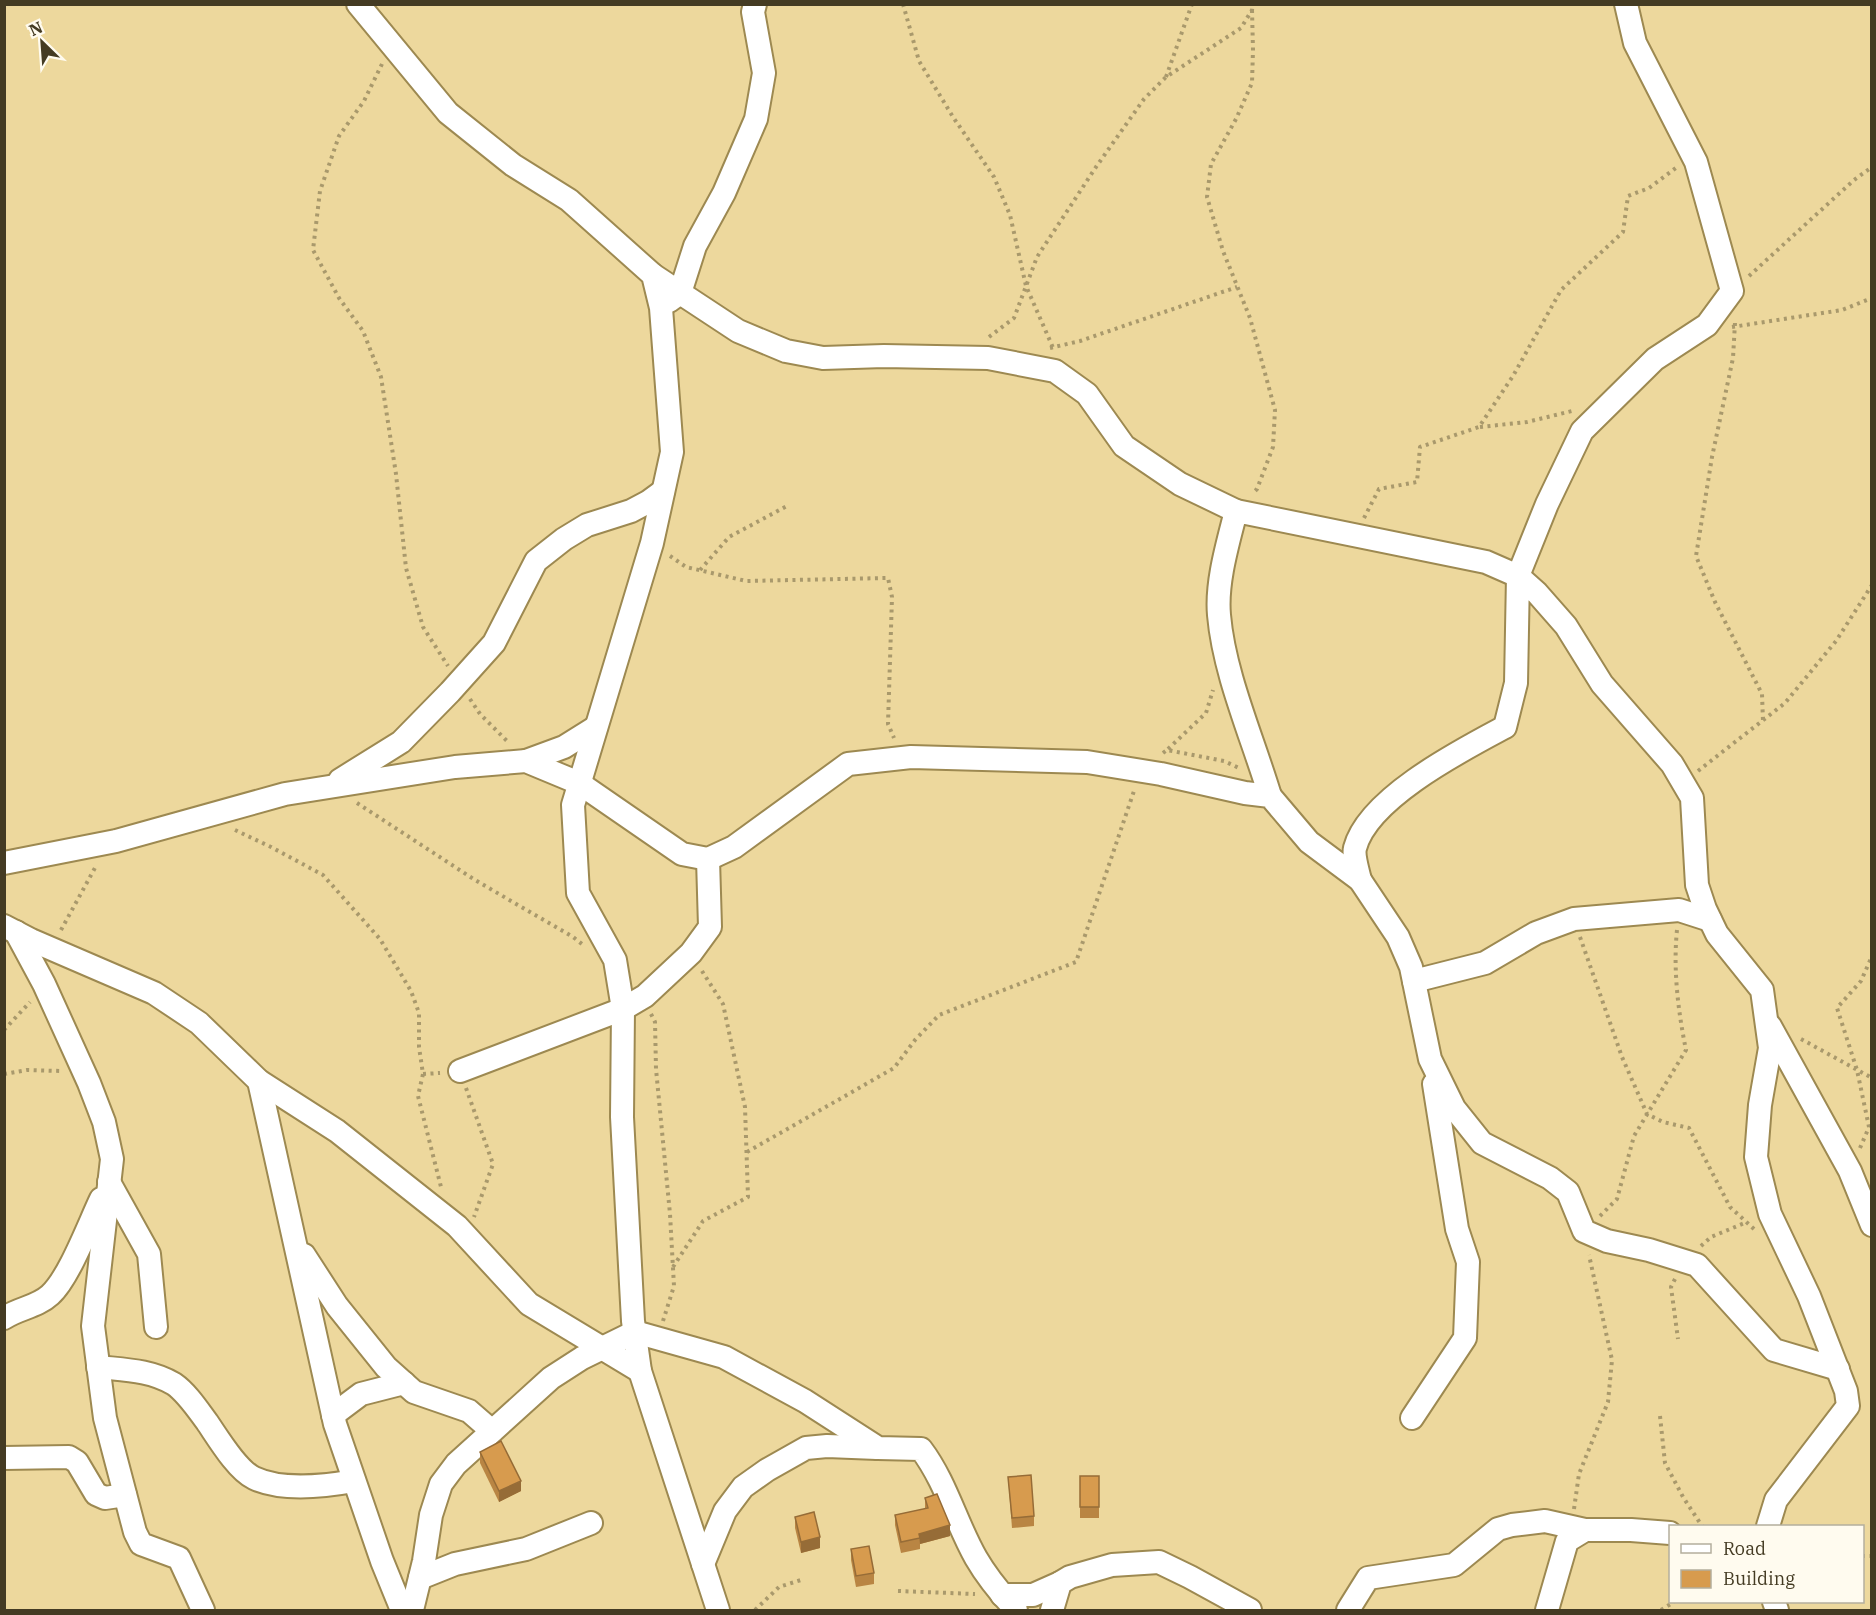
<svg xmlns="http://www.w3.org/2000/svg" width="1876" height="1615" font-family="'IBM Plex Serif',serif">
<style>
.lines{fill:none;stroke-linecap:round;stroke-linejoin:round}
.street-casing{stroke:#9d8951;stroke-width:26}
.path{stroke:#a9996c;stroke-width:4;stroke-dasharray:3 4.5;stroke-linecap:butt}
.street{stroke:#fff;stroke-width:22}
.wall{fill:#b98543}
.shaded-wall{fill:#966c37}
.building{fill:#d79b4e;stroke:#966c37;stroke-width:1.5}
</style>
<rect width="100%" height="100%" fill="#edd89d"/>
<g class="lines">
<g class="street-casing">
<g id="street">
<path d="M358 4 448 113 513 165 569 200 653 275 661 308 672 452 652 543 573 805 578 893 615 960 623 1009 622 1117 633 1321 640 1371 718 1610"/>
<path d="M653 275 738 331 786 351 823 358 884 356 988 358 1055 371 1087 394 1124 446 1180 484 1236 511"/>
<path d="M669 301 680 293 695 246 724 193 756 119 764 73 753 12 755 4"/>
<path d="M526 761 564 747 596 727"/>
<path d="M340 780 401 742 450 692 494 643 536 561 564 539 587 525 631 511 648 502 663 491"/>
<path d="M1270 796C1253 739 1224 674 1219 615 1216 582 1228 543 1236 511L1486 562 1518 576 1547 504 1582 431 1655 359 1707 325 1732 291 1696 162 1635 43 1626 4"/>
<path d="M4 863 116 841 285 794 455 767 526 761 579 783 682 854 708 859 734 847 848 764 911 757 1087 762 1161 774 1245 793 1270 796 1309 842 1360 880 1398 937 1411 967 1430 1059 1454 1108 1482 1143 1550 1178 1568 1192 1584 1231 1607 1241 1649 1250 1697 1265 1774 1350 1838 1369"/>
<path d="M1360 880C1358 871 1353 856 1355 848 1368 798 1462 750 1505 727L1516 683 1518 576 1537 593 1566 626 1602 684 1672 764 1692 798 1697 885 1705 909 1717 934 1762 990 1770 1048 1760 1105 1756 1157 1770 1214 1809 1296 1846 1391 1848 1406 1776 1500 1768 1526"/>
<path d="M4 926 31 940 154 993 199 1023 259 1081 337 1131 457 1226 529 1304 640 1371"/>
<path d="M16 932 44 984 89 1083 104 1122 112 1159 93 1326 105 1418 135 1532 141 1544 179 1558 203 1610"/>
<path d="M1414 981 1485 963 1536 933 1574 919 1679 910 1710 920"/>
<path d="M1770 1026 1850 1171 1872 1225"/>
<path d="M460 1071 623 1009 645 996 691 953 710 927 708 859"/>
<path d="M259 1081 335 1424 382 1561 402 1610"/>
<path d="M109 1182 149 1254 156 1327"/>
<path d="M304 1255 337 1306 386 1367 414 1392 469 1411 492 1431"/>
<path d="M4 1318C19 1308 37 1307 50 1295 69 1278 89 1224 101 1199"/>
<path d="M98 1367C125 1370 150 1370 174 1384 187 1393 198 1410 207 1422 218 1438 237 1470 254 1478 281 1491 326 1486 354 1481"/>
<path d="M333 1415 361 1394 404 1383"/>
<path d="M1412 1418 1465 1338 1468 1262 1457 1229 1434 1084"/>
<path d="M4 1458 69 1457 77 1462 96 1494 105 1498 125 1495"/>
<path d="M703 1564 725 1511 743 1487 767 1470 806 1448 827 1446 877 1448"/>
<path d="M420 1578 455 1564 526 1549 591 1523"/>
<path d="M1002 1595H1033L1060 1583"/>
<path d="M1774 1602 1777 1610"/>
<path d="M412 1610 424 1561 431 1515 441 1484 456 1464 551 1378 582 1358 635 1332 724 1357 805 1401 878 1448 921 1449C946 1482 956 1523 976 1558 987 1577 1001 1594 1016 1610"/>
<path d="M1052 1610 1060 1583 1070 1577 1112 1565 1159 1562 1190 1577 1250 1610"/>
<path d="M1348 1610 1368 1578 1454 1565 1498 1529 1512 1525 1545 1521 1585 1530"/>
<path d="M1547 1610 1567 1541 1585 1530H1631L1670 1533"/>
</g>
</g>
<g class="path">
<path d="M903 4 919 61 953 117 994 177 1010 215 1026 286 1054 350"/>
<path d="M1252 10 1253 50 1252 83 1236 119 1211 164 1207 197 1223 251 1250 318 1275 410 1273 447 1257 489 1253 493"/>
<path d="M382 64 364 101 339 136 320 191 313 250 339 298 363 331 381 377 396 474 406 568 423 627 448 666"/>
<path d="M1166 77 1192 4"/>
<path d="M1749 276 1854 180 1872 167"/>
<path d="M1735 323 1733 358 1712 457 1696 556 1715 602 1762 694 1763 721"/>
<path d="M1732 327 1842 310 1872 298"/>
<path d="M989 337 1014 318 1037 257 1096 167 1144 99 1166 77 1241 28 1252 10 1253 4"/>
<path d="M1050 348 1080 341 1237 287"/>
<path d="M1480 427 1527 422 1572 411"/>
<path d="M1364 518 1379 489 1417 482 1420 447 1479 427 1513 376 1561 290 1623 232 1628 196 1649 188 1677 167"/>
<path d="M670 556 686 567 746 581 888 578 892 597 888 724 894 738"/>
<path d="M700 570 729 537 787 506"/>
<path d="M470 699 480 714 509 743"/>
<path d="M1168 749 1206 713 1213 690"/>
<path d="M1163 753 1167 750 1224 761 1239 768"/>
<path d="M1698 771 1785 703 1836 641 1872 585"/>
<path d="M357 803 475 880 573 937 582 944"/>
<path d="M235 830 271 847 323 875 380 939 411 991 419 1013V1047L423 1074 418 1096 441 1187"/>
<path d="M61 930 96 866"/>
<path d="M1580 937 1622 1057 1647 1114 1663 1122 1689 1128 1730 1207 1754 1229"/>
<path d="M651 1014 655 1022 656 1069 670 1214 674 1286 663 1321"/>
<path d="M4 1030 30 1002"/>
<path d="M1801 1039 1872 1078"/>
<path d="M4 1074 27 1070 61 1071"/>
<path d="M423 1074 440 1073"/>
<path d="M466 1088 493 1164 474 1217"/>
<path d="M1860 1148 1869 1127 1857 1070 1837 1008 1861 981 1872 956"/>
<path d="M747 1152 894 1068 915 1040 939 1015 1076 962 1135 788"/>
<path d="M1600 1216 1617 1199 1634 1136 1686 1050C1678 1011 1673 969 1677 930"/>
<path d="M1701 1246 1711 1237 1747 1222"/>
<path d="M673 1267 703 1221 748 1197 745 1107 723 1004 702 971"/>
<path d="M1675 1279 1671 1287 1678 1339"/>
<path d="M1660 1416 1665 1463 1683 1497 1702 1526"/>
<path d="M1574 1509 1579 1474 1608 1402 1612 1360 1589 1255"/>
<path d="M1862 1556H1872"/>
<path d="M898 1591 975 1594"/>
<path d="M755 1610 779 1587 801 1580"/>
<path d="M1661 1610 1674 1602"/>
</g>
<use href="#street" class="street"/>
</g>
<g class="wall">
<path d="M480 1452 521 1491 499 1502 480 1463Z"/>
<rect x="1080" y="1476" width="19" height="42"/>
<path d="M1008 1477 1034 1516V1526L1012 1528Z"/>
<path d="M925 1498 950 1536 920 1544V1549L901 1553 895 1525V1515L925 1509Z"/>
<path d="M795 1517 820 1548 801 1553 795 1528Z"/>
<path d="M851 1549 874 1573V1584L856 1587 851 1560Z"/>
</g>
<g class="shaded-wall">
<path d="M521 1481V1491L499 1502V1491Z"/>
<path d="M950 1525V1536L920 1544 919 1534Z"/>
<path d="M820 1537V1548L801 1553V1542Z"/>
</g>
<g class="building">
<path d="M501 1441 521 1481 499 1491 480 1452Z"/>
<path d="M1031 1475 1034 1516 1012 1518 1008 1477Z"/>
<rect x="1080" y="1476" width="19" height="31"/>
<path d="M937 1494 950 1525 919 1534 920 1538 901 1542 895 1515 928 1508 925 1498Z"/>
<path d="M814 1512 820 1537 801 1542 795 1517Z"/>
<path d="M869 1546 874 1573 856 1576 851 1549Z"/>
</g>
<rect width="1876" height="1615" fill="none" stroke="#443b23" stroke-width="12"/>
<rect x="1669" y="1525" width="195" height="78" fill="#fffbef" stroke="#b4ae9d" stroke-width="1.5"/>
<rect x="1681" y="1544" width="30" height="9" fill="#ffffff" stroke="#b4ae9d" stroke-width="1.5"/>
<text x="1723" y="1555" font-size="18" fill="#443b23">Road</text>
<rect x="1681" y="1570" width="30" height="18" fill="#d79b4e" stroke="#b4ae9d" stroke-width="1.5"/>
<text x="1723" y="1585" font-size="18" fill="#443b23">Building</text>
<g transform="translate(42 42) rotate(335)" stroke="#fffbef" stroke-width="4.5" paint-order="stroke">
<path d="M0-4.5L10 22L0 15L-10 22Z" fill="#443b23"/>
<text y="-9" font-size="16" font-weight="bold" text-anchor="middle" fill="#443b23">N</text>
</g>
</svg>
